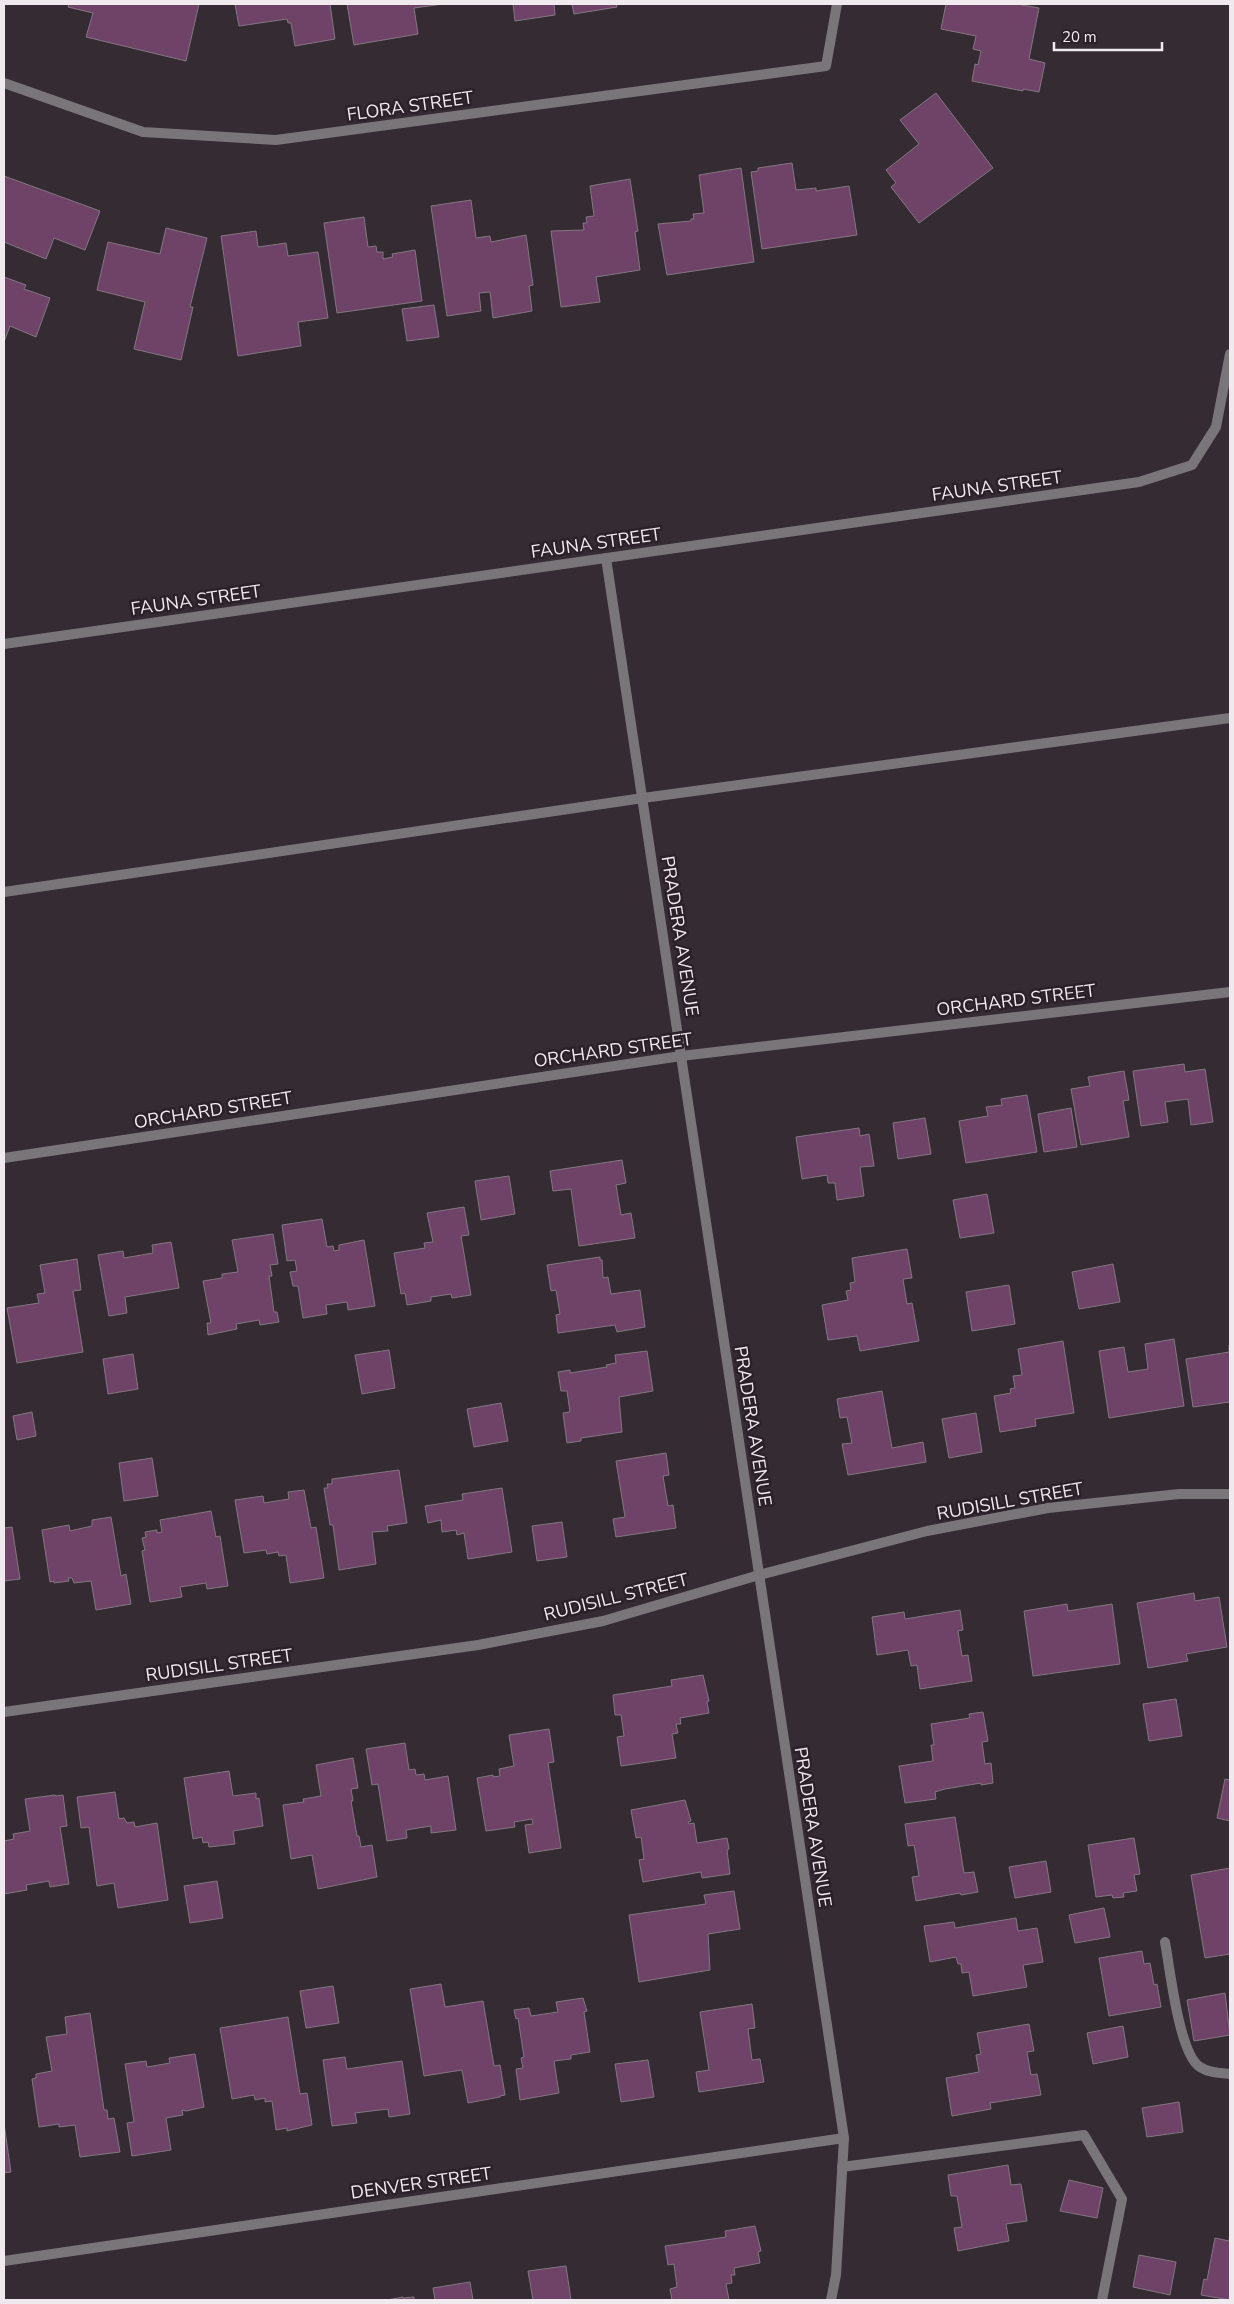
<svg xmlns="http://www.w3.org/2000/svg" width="1234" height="2304" font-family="'Nunito Sans',sans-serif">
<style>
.building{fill:#6f4368;stroke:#827780}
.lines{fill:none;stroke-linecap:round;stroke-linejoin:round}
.service{stroke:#7a7579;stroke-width:10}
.minor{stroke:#7a7579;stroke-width:10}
.tertiary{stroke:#7a7579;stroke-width:10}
.labels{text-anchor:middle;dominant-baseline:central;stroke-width:5;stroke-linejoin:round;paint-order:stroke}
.street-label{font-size:18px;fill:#f0e9ee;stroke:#2a2129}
</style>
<rect width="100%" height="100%" fill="#352b33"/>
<g class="building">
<path d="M69 4H199L186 61 86 37 93 13 68 7Z"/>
<path d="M235 4H330L335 39 295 46 291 23H288L287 19 239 26Z"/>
<path d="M347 4H443L414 8 418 34 354 45Z"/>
<path d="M513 4H554L555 15 515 21Z"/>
<path d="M572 4H616L617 7 574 14Z"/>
<path d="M946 4H1017L1039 8 1029 59 1045 63 1039 92 1023 89V91L972 81 975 64 978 65 981 51 973 49 976 36 941 29Z"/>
<path d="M936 93 993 168 919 223 891 187 896 183 886 170 919 144 900 120Z"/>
<path d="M792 163 796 190 816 188V191L849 186 857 235 762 249 751 172 758 171V168Z"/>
<path d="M741 168 754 262 667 275 658 224 691 221V219H694L693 214 704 213 699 175Z"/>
<path d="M4 176 100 211 85 250 54 238 46 259 4 242Z"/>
<path d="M630 179 638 231 635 232 640 270 596 277 600 302 561 307 551 231 584 230 583 223H587L586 217 594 216 590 186Z"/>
<path d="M471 200 476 238 490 236 491 242 526 235 533 285 529 286 532 311 493 318 490 292 479 293 481 311 447 316 431 206Z"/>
<path d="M364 217 368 247 376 246 377 252H383V259L393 257 392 254 415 250 422 301 337 313 324 223Z"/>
<path d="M166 228 207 238 190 307H193L181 360 134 349 145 302 97 290 108 242 160 254Z"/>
<path d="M256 231 258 247 286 243 288 256 318 252 328 318 298 322 301 346 238 356 221 236Z"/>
<path d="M4 277 26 285 24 289 50 298 36 337 10 326 4 342Z"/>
<path d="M434 305 439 337 407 341 402 309Z"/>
<path d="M1184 1064 1185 1072 1205 1069 1213 1122 1191 1125 1188 1099 1165 1102 1168 1122 1141 1126 1133 1071Z"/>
<path d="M1124 1071 1129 1100 1123 1101 1129 1137 1081 1145 1071 1089 1090 1086 1088 1077Z"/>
<path d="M1027 1095 1037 1152 966 1163 959 1121 988 1116 986 1107 1002 1105 1001 1099Z"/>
<path d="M1071 1108 1077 1147 1044 1152 1038 1114Z"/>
<path d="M925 1118 931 1154 898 1159 893 1123Z"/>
<path d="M859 1128 860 1136 869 1134 874 1166 860 1167 864 1196 837 1200 835 1183H828L827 1175 802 1179 796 1137Z"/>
<path d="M622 1160 626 1183 616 1185 621 1215 631 1213 635 1238 579 1246 571 1189 553 1191 550 1171Z"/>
<path d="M509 1176 515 1214 481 1220 475 1181Z"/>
<path d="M987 1194 994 1233 960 1238 953 1200Z"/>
<path d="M464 1207 469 1235 461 1236 471 1295 452 1298 451 1294 431 1297V1301L407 1305 405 1293 401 1294 394 1253 425 1248 424 1243 433 1242 427 1213Z"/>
<path d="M322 1219 327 1247 333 1246 334 1251 339 1250V1245L364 1240 375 1306 348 1310 347 1302 326 1305 327 1314 303 1318 298 1286H293L290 1272 297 1271 295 1260 287 1261 282 1225Z"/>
<path d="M273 1234 278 1264 270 1265 272 1276H269L274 1312H277L279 1322 260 1325 259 1320 236 1324 237 1329 208 1335 207 1323H211L203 1281 222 1278V1274L238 1272 232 1240Z"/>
<path d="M171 1242 179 1288 125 1297 127 1313 109 1316 98 1255 123 1251 124 1258 153 1253 152 1245Z"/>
<path d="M907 1249 912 1278 903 1279 907 1304 912 1303 919 1341 860 1351 857 1336 828 1340 822 1305 848 1300 846 1291 851 1290 850 1283 855 1282 852 1258Z"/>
<path d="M600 1257V1260H602L603 1278 608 1277 611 1294 640 1290 645 1327 617 1332 615 1325 558 1333 556 1315 560 1314 556 1290 551 1291 547 1265Z"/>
<path d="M77 1259 81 1290 73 1291 83 1352 17 1363 7 1308 39 1303 37 1294 45 1293 40 1265Z"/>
<path d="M1113 1264 1120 1302 1079 1309 1072 1272Z"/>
<path d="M1009 1285 1015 1324 972 1331 966 1292Z"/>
<path d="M1174 1339 1184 1406 1109 1418 1099 1351 1124 1347 1128 1372 1148 1369 1145 1344Z"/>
<path d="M1063 1341 1074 1413 1035 1419 1036 1426 1000 1432 994 1396 1011 1393 1010 1389 1015 1388 1013 1376 1022 1375 1018 1349Z"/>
<path d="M1230 1344V1402L1193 1407 1186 1359 1229 1352V1345Z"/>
<path d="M389 1350 395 1388 362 1394 355 1355Z"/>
<path d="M647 1351 653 1391 619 1397 622 1432 581 1438V1441L567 1443 563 1413 570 1412 567 1391H561L558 1372 570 1370V1373L607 1367 606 1365 616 1363 615 1355Z"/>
<path d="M133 1354 138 1389 108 1394 103 1359Z"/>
<path d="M882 1391 892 1448 923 1442 926 1462 848 1475 842 1444 852 1443 847 1417 840 1418 837 1399Z"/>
<path d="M501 1403 508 1441 474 1447 467 1409Z"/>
<path d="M32 1412 36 1436 17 1440 13 1416Z"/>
<path d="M976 1413 982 1452 949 1458 942 1419Z"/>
<path d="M666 1453 669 1475 663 1476 668 1506 673 1505 676 1528 616 1537 613 1519 625 1517 616 1461Z"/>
<path d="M152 1458 158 1496 124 1501 119 1463Z"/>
<path d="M399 1470 407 1523 387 1526 388 1531 372 1532 376 1564 339 1570 333 1525H330L324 1488H328L327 1484H332V1479Z"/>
<path d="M502 1488 512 1552 468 1559 464 1533 457 1535 456 1530 442 1532 441 1520 428 1523 425 1506 463 1500 462 1494Z"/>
<path d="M304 1490 311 1528 316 1527 324 1578 290 1583 286 1555 279 1556 278 1552 267 1554 266 1550 244 1553 235 1500 263 1496 264 1503 289 1499 288 1492Z"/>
<path d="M211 1511 216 1537 220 1536 228 1586 207 1589 206 1583 180 1587 182 1597 150 1602 142 1551 145 1550 142 1538 146 1537 145 1532 157 1530V1533L162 1532 160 1520Z"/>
<path d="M111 1517 121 1576 126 1574 131 1604 96 1610 91 1581 74 1583 72 1578H68L69 1581 54 1583V1581L50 1582 42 1530 69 1525 70 1531 92 1526V1520Z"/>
<path d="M562 1522 567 1557 537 1561 532 1526Z"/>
<path d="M12 1527 20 1579 4 1581V1528Z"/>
<path d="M1194 1593 1195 1601 1219 1597 1227 1647 1186 1654 1188 1661 1148 1668 1137 1603Z"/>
<path d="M1067 1604 1068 1611 1112 1604 1120 1664 1033 1676 1024 1611Z"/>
<path d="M960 1610 963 1630 958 1631 962 1656 968 1655 972 1681 920 1689 917 1665 911 1666 908 1650 877 1655 872 1617 904 1612 905 1619Z"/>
<path d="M703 1675 709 1701 707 1702 709 1713 680 1718 681 1724H676L678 1733 672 1734 676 1758 621 1766 617 1737 624 1736 621 1715H615L613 1695 672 1686 671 1680Z"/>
<path d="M1176 1699 1182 1736 1149 1741 1143 1704Z"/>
<path d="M983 1712 988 1741 982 1742 985 1764 991 1763 993 1783 981 1785V1783L945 1789 935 1792 936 1799 905 1803 899 1766 933 1761 931 1745H934L931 1724 970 1718 969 1714Z"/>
<path d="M549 1729 554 1762 548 1763 561 1848 529 1853 525 1825 533 1824 532 1819 514 1822 515 1827 486 1831 477 1778 493 1775V1777L500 1776 499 1769 514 1766 509 1735Z"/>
<path d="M405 1743 409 1770 415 1769 416 1775 424 1774 425 1780 448 1776 456 1830 431 1833V1826L406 1830 407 1838 387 1841 378 1784 372 1785 366 1749Z"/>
<path d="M353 1758 358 1788 351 1789 353 1801H351L357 1836H359L361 1847 372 1845 377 1877 318 1889 312 1855 291 1859 283 1805 304 1802 303 1799 321 1796 316 1765Z"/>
<path d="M229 1771 233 1796 256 1793V1799L259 1798 263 1826 233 1831 235 1844 209 1847 208 1842 203 1843 202 1837 193 1839 184 1778Z"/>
<path d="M1225 1779 1230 1780V1821L1217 1818Z"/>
<path d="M115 1792 119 1819 124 1818 127 1823 134 1822 135 1827 157 1823 168 1900 118 1908 114 1883 97 1886 89 1827 81 1828 77 1797Z"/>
<path d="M55 1795 56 1796 63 1795 67 1826 60 1827 69 1884 50 1887 49 1881 26 1885 27 1890 4 1894V1841L14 1839 13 1834 30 1831 25 1799Z"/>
<path d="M685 1800 691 1821 688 1822 689 1824 694 1823 697 1843 727 1838 729 1849 727 1850 730 1874 702 1878 701 1872 643 1882 639 1860 644 1859 641 1837 636 1838 631 1810Z"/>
<path d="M955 1817 964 1873 974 1872 978 1892 961 1895 960 1893 916 1901 912 1877 919 1876 914 1845 908 1846 905 1824Z"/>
<path d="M1134 1838 1140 1874 1134 1875 1137 1891 1123 1893 1124 1897 1113 1898 1112 1895 1096 1897 1088 1845Z"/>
<path d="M1046 1861 1051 1892 1015 1898 1009 1867Z"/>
<path d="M1230 1868V1954L1205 1958 1191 1875Z"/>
<path d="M217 1881 223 1918 190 1923 184 1886Z"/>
<path d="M734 1891 740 1929 708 1934 710 1970 639 1982 629 1915 706 1904 704 1895Z"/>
<path d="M1104 1908 1110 1937 1075 1943 1069 1915Z"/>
<path d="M1016 1918 1018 1931 1037 1928 1043 1962 1023 1965 1027 1987 973 1996 969 1972 962 1973 961 1964H958L956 1957 930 1962 924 1926 954 1922 955 1928Z"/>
<path d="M1142 1951 1144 1964 1150 1963 1154 1985 1157 1984 1161 2007 1109 2016 1099 1958Z"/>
<path d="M441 1984 445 2007 483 2001 494 2066 500 2065 505 2095 500 2096V2097L468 2103 462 2070 424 2076 410 1989Z"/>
<path d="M333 1986 339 2023 306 2028 300 1991Z"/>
<path d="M1225 1993 1230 2035 1194 2041 1187 2000Z"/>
<path d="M583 1998 587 2011 584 2012 590 2052 571 2055V2059L554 2061 559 2093 520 2100 516 2069 523 2068 521 2058 524 2057 518 2018 516 2019 514 2010 529 2008 531 2016 558 2012 556 2002Z"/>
<path d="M752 2004 755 2028 748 2029 752 2060 760 2059 764 2082 699 2092 696 2072 709 2070 700 2012Z"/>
<path d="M90 2013 104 2110H107L108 2119 114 2118 120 2152 80 2157 75 2125 59 2127V2124L39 2127 32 2079 36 2078V2074L52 2071 46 2037 67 2034 65 2017Z"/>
<path d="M288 2017 300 2094 307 2093 312 2125 287 2131V2128L276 2130 272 2101 265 2102V2098L255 2100 254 2095 232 2099 220 2028Z"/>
<path d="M1029 2024 1034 2051 1027 2052 1031 2075 1037 2074 1041 2095 990 2103 991 2109 952 2116 946 2078 979 2072 976 2055 981 2054 977 2033Z"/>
<path d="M1123 2026 1128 2057 1093 2064 1087 2033Z"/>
<path d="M195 2054 204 2107 186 2111 182 2110 183 2115 166 2118 171 2150 132 2156 127 2123 134 2122 125 2064 146 2061 147 2067 170 2063 169 2058Z"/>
<path d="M345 2057 347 2069 402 2061 410 2114 389 2117 388 2109 355 2113 357 2123 332 2126 323 2060Z"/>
<path d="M648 2060 654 2097 621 2102 615 2064Z"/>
<path d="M1179 2102 1183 2132 1147 2137 1142 2108Z"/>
<path d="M4 2124 11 2172 4 2173Z"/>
<path d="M1008 2165 1011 2185 1021 2184 1027 2221 1006 2224 1009 2241 958 2251 954 2228 962 2227 957 2196H951L948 2175Z"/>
<path d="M1069 2180 1103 2188 1097 2218 1060 2211Z"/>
<path d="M755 2226 761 2251 758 2252 760 2263 734 2268 735 2275H731L732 2283 726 2284 729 2300H672L670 2289 677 2287 674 2264 668 2265 665 2246 726 2237 725 2231Z"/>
<path d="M1230 2232V2300L1201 2295 1204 2279 1207 2280 1215 2238 1229 2241Z"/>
<path d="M1139 2255 1176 2262 1170 2295 1133 2287Z"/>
<path d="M566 2266 571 2300H533L528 2271Z"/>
<path d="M470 2282 473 2300H435L433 2288Z"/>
<path d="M403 2297V2298L414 2297V2300H387Z"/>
</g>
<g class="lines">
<g class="service">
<path d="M4 892 643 798 1230 718"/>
<path d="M1165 1942C1170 1969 1179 2054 1200 2067 1209 2073 1220 2073 1230 2074"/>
<path d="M842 2167 1084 2135 1122 2199 1102 2300"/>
</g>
<g class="minor">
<path d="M4 83 143 132 276 140 826 66 837 4"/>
<path d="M606 558 844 2138 836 2275 831 2300"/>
<path d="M4 644 1139 482 1192 465 1216 427 1230 354"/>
<path d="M4 1712 478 1645 603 1621 759 1575 927 1531 1048 1508 1179 1494H1230"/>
<path d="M4 2261 844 2138"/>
</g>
<path class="tertiary" d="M4 1158 681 1056 1230 992"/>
</g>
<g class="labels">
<g class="street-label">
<text transform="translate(410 106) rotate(-8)">FLORA STREET</text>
<text transform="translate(997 486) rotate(-8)">FAUNA STREET</text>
<text transform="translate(596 543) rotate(-8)">FAUNA STREET</text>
<text transform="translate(196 600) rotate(-8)">FAUNA STREET</text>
<text transform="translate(680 936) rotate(81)">PRADERA AVENUE</text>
<text transform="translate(1016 1000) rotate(-7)">ORCHARD STREET</text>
<text transform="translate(613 1050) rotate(-8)">ORCHARD STREET</text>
<text transform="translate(213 1110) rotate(-9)">ORCHARD STREET</text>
<text transform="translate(753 1426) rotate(81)">PRADERA AVENUE</text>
<text transform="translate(1010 1501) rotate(-10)">RUDISILL STREET</text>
<text transform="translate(616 1597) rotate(-14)">RUDISILL STREET</text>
<text transform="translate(219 1665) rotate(-8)">RUDISILL STREET</text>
<text transform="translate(813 1827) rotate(81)">PRADERA AVENUE</text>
<text transform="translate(421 2183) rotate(-8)">DENVER STREET</text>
</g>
</g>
<rect width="1234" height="2304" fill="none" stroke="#f0e9ee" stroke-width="10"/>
<path d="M1054 42v8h108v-8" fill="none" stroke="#f0e9ee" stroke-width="2.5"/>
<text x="1062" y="42" font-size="15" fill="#f0e9ee" stroke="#2a2129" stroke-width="4" paint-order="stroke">20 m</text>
</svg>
